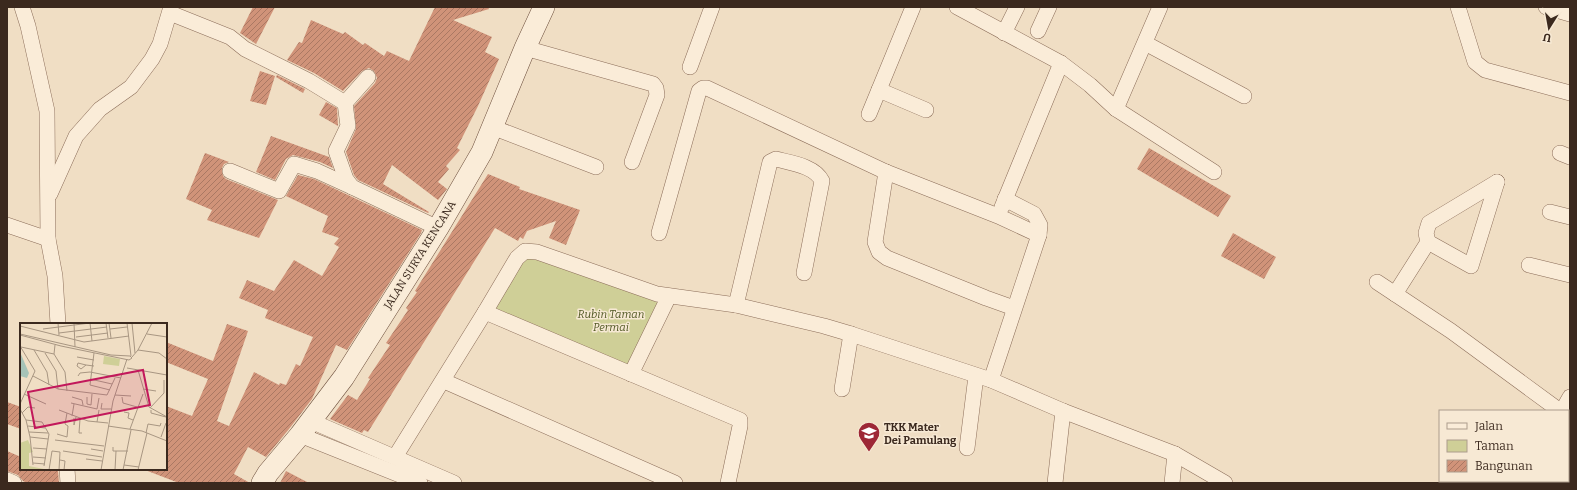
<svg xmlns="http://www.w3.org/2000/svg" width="1577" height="490" font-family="Bitter,serif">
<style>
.green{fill:#cfcf97}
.building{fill:url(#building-hatch)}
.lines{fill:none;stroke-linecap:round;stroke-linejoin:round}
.minor-casing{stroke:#8c6e5a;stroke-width:16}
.secondary-casing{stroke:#6d4f3d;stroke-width:22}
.minor{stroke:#faecd8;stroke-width:15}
.secondary{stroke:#faecd8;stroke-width:21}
.labels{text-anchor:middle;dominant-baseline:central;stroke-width:3;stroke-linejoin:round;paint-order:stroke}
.street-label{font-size:11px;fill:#3b291e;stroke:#f7e9d4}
.park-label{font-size:11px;font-style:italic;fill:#515824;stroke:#f7e9d4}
.poi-label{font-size:11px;font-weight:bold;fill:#3b291e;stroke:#f7e9d4;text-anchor:start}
.inset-road{fill:none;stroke:#a89682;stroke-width:1}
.view{fill:#c2185b;fill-opacity:0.15;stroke:#c2185b;stroke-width:2}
.inset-edge{fill:none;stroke:#3b291e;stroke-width:2}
</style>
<defs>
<pattern id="building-hatch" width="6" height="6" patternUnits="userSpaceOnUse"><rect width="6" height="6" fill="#d09379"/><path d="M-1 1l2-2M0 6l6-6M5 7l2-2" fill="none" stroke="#aa7863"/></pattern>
</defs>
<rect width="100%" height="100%" fill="#f0dec4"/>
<path class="green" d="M525 251 669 296 631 374 485 312Z"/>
<g class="building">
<path d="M253 7H275L256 44 240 33Z"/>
<path d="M435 7H488L489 9 453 20 492 37 485 52 499 59 478 106 457 148 460 150 446 166 449 169 438 182 447 189 438 200 392 165 383 184 429 212 428 213 358 180 354 175 346 152 356 129 354 106 375 83 377 78 374 71 369 68 362 71 343 91 314 73 287 60 299 42 302 43 311 20 343 34 345 32 363 45 365 43 384 56 387 51 409 61Z"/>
<path d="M260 71 275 76 266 105 250 101Z"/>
<path d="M277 75 305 89 303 93 276 77Z"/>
<path d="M326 102 337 108 338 126 319 115Z"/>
<path d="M271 136 329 157 333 168 320 162 293 155 286 159 275 180 256 172Z"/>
<path d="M1149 148 1231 196 1218 217 1137 169Z"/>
<path d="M205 153 229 162 224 164 222 168 223 176 226 179 278 200 259 238 207 220 212 210 186 199Z"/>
<path d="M488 174 520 187 519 189 580 210 566 245 549 238 556 221 527 231 523 239 520 237 518 241 495 228 368 432 364 430 362 433 330 419 348 395 357 400 370 379 368 378 390 345 386 343 408 310 406 308 417 292 415 291Z"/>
<path d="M298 175 314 179 348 195 422 230 421 233 347 350 336 345 312 399 289 429 266 457 248 447 234 474 250 483H179L145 470 166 469V406L192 416 208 379 166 362V342L213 361 227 324 248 331 217 421 229 426 254 372 279 385 280 383 286 385 296 364 300 366 313 337 265 318 268 310 239 298 247 280 274 291 294 260 322 276 339 247 334 244 339 238 322 232 328 216 286 196Z"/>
<path d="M1233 233 1276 257 1264 279 1221 256Z"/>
<path d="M7 402 21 407V429L7 424Z"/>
<path d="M7 451 21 457V469H54L58 471 59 483H27L23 481 18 475 7 471Z"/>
<path d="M286 471 309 483H280Z"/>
</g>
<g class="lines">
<g class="minor-casing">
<g id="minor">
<path d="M22 7 28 26 47 111 48 239 55 276 58 324"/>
<path d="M957 7 1061 63 1090 85 1116 109 1214 172"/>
<path d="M1458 7 1475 62 1485 70 1570 93"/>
<path d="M1546 7 1570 14"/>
<path d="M170 13 230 37 245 49 309 81 345 103 348 126 336 151 346 179 352 187"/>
<path d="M1038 31 1049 7"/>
<path d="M1004 33 1017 7"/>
<path d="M1145 43 1244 96"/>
<path d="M525 48 653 84 656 88 657 95 632 162"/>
<path d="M690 67 712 7"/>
<path d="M879 90 926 110"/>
<path d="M345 103 368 77"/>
<path d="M1116 109 1160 7"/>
<path d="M869 114 913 7"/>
<path d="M492 127 596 167"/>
<path d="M1560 153 1570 157"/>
<path d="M230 171 279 191 294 164 317 171 352 187 438 228"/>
<path d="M886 172 875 242 879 252 887 258 986 298 1014 308"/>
<path d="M50 194 76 136 100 109 131 87 152 59 160 44 171 7"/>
<path d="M1002 207 1061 63"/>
<path d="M1550 212 1570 217"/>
<path d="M7 225 48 239"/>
<path d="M659 233 699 91 703 88H707L886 172 998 216 1039 235"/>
<path d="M1428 242 1471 266 1497 182"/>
<path d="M1529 265 1570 275"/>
<path d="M1377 282 1451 331 1560 411"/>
<path d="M1395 294 1428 242 1426 233 1429 223 1497 182"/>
<path d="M736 305 770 162 776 159C791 163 815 166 822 181L804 273"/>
<path d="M485 312 740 420V426L728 483"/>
<path d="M631 374 669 296"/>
<path d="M991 380 1039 235 1040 225 1034 214 1005 199"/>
<path d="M444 381 675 483"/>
<path d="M842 389 851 334"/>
<path d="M1562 411 1570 397"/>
<path d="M311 421 454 483"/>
<path d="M300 435 420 483"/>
<path d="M967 448 976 376"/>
<path d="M395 457 485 312 517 258 525 251 537 252 657 294 736 305 824 326 851 334 991 380 1063 411 1175 454 1225 483"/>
<path d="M67 469 68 483"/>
<path d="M7 480 14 483"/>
<path d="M1055 483 1063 411"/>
<path d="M1172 483 1175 454"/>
</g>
</g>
<g class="secondary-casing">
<path id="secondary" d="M262 483 268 473 300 435 344 377 438 228 482 152 525 48 544 7"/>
</g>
<use href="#minor" class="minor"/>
<use href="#secondary" class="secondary"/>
</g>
<defs>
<g id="school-pin" transform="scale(1.15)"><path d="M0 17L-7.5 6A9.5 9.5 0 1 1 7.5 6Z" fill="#9d2736" stroke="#f7e9d4"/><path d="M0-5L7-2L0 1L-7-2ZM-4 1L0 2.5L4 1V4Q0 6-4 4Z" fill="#fff"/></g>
</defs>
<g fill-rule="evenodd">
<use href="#school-pin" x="869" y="433"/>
</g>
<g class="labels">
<g class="street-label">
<text transform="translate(420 255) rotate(-58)">JALAN SURYA KENCANA</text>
</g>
<g class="park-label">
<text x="611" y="314">Rubin Taman<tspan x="611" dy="13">Permai</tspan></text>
</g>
<g class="poi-label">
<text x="884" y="427">TKK Mater<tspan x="884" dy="13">Dei Pamulang</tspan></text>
</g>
</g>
<g transform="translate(20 323)">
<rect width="147" height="147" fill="#f0dec4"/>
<path d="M84 33 100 36 99 43 83 41ZM8 117 13 129 9 130V143L29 147H0V120Z" fill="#cfcf97"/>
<path d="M0 29 9 50 7 55 0 53Z" fill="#a6c3b7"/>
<path class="inset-road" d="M38 0 39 12M54 0 55 24M70 0 72 18M86 0 88 15M89 0 91 15M107 0 111 33M112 0 115 30M0 3 64 19 109 13M23 6 70 0M90 6 107 4M39 10 87 4M0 11 91 32 110 33 112 35 109 37 41 23 0 12M127 11 147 14M56 14 88 10M35 22 34 31 45 49 47 68M0 23 15 48 0 81M1 24 34 31M14 27 27 49 29 62M118 27 139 30 147 36M25 30 36 48 38 66M74 30 70 62 90 67M57 34 74 37M112 34 118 27 132 0M66 42 61 46 57 43 58 40 66 42 74 43M107 45 147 52M118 47 129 84 147 94M13 53 38 66 87 72 95 55M58 53 60 50 70 49 101 55M70 56 92 61M123 66 136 68M4 71 26 81M95 72 111 73M52 74 62 77 63 82M67 74V81L71 82 72 71M102 74 103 80 117 84M51 80 77 86 79 75M82 80 81 86H91M130 85 144 70V57M0 86 6 97 10 114 13 142M39 87 68 98 88 100M131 87V90L146 94M104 89 109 90 108 95 113 97M2 90 8 84 15 85M52 93 54 81M54 95V102L56 94M60 96 59 110H62M6 97 22 99 29 111 24 143M77 99 79 87M8 103 25 105M88 103 122 108 147 118M110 106 123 71M9 109 28 110M126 110 128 101 140 103 141 100M37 111 47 114 48 103 45 101 47 90M10 114 28 116M141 114 146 100M35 117 84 123M93 124V128H108M13 125 27 126M71 126 83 128M43 128 82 134M13 134 26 135M66 136 82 138M40 137 45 138 44 147M13 140 25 141M104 142 119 144M29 147 32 128 40 129 39 147M81 147 93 78 107 36M95 147 96 128M103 147 111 107M118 147 127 110"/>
<path class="view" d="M123 47 130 82 15 105 8 69Z"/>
<rect width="147" height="147" class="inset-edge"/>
</g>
<rect width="1577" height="490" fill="none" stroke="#3b291e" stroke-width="16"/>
<rect x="1439" y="410" width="130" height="72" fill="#f7e9d4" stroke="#ac9c8b"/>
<rect x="1447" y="423" width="20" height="6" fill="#faecd8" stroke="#ac9c8b"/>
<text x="1475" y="430" font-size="12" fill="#3b291e">Jalan</text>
<rect x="1447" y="440" width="20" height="12" fill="#cfcf97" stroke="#ac9c8b"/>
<text x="1475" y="450" font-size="12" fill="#3b291e">Taman</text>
<rect x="1447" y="460" width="20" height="12" fill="url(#building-hatch)" stroke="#ac9c8b"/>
<text x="1475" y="470" font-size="12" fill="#3b291e">Bangunan</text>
<g transform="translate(1549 28) rotate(191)" stroke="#f7e9d4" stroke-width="3" paint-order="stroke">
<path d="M0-3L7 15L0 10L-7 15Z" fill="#3b291e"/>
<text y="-6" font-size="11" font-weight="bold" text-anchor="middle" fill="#3b291e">U</text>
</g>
</svg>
